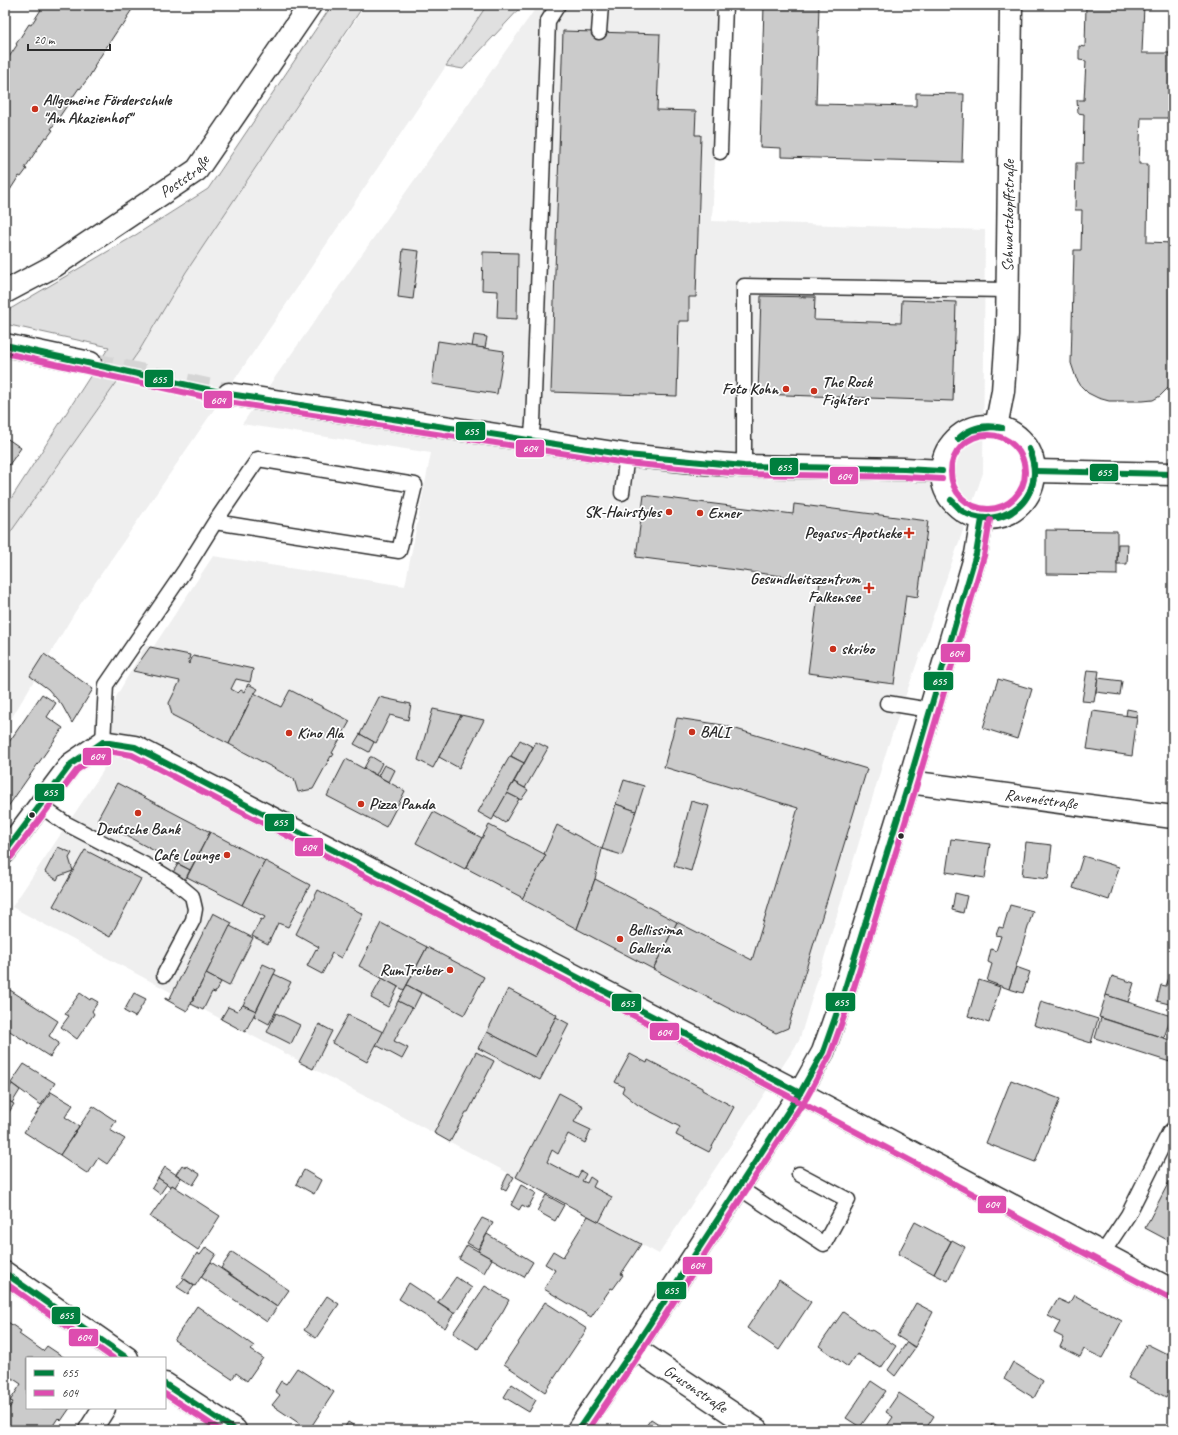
<svg xmlns="http://www.w3.org/2000/svg" width="1178" height="1435" font-family="Caveat,sans-serif">
<style>
.built{fill:#efefef}
.green{fill:#e0e0e0;stroke:#868686}
.building{fill:#cbcbcb;stroke:#2b2b2b}
.lines{fill:none;stroke-linecap:round;stroke-linejoin:round}
.secondary-tunnel{stroke:#d5d5d5;stroke-width:22;stroke-dasharray:22 11;stroke-linecap:butt}
.lane-casing{stroke:#2b2b2b;stroke-width:17}
.street-casing{stroke:#2b2b2b;stroke-width:25}
.secondary-casing{stroke:#2b2b2b;stroke-width:25}
.lane{stroke:#fff;stroke-width:14}
.street{stroke:#fff;stroke-width:22}
.secondary{stroke:#fff;stroke-width:22}
.bus-1-casing{stroke:#fff;stroke-width:9}
.bus-2-casing{stroke:#fff;stroke-width:9}
.bus-1{stroke:#007f3e;stroke-width:6}
.bus-2{stroke:#dd4daf;stroke-width:6}
.poi-dot{fill:#c8321e;stroke:#fff;stroke-width:1.5}
.bus-dot{fill:#2b2b2b;stroke:#fff;stroke-width:1.5}
.labels{text-anchor:middle;dominant-baseline:central;stroke-width:3.5;stroke-linejoin:round;paint-order:stroke}
.poi-label{font-size:16px;font-weight:bold;fill:#2b2b2b;stroke:#fff;text-anchor:start}
.street-label{font-size:16px;fill:#2b2b2b;stroke:#fff}
.line-badge{stroke:#fff;stroke-width:1.5}
.badge-label{font-size:11px;text-anchor:middle;font-weight:bold;fill:#fff}
</style>
<rect width="100%" height="100%" fill="#fff"/>
<filter id="ink" filterUnits="userSpaceOnUse"><feTurbulence type="fractalNoise" baseFrequency=".025" numOctaves="2"/><feDisplacementMap in="SourceGraphic" scale="8" xChannelSelector="R" yChannelSelector="G"/><feConvolveMatrix kernelMatrix="1 2 1 2 8 2 1 2 1" color-interpolation-filters="sRGB"/></filter>
<g filter="url(#ink)">
<g class="built">
<path d="M366 5H487L285 306 75 612 5 729V540L139 351 186 272Z"/>
<path d="M538 5H723L712 221 985 230 983 473 888 746 799 1041 659 1254 12 907 103 771 116 697 145 646H154L213 556 405 586 431 453 242 424Z"/>
</g>
<g class="green">
<path d="M332 5H364L186 272 139 351 5 540V508L109 347 5 324V312L134 236 208 189Z"/>
<path d="M487 5H523L463 69 446 66Z"/>
</g>
<g class="building">
<path d="M44 5H135L127 17 128 18 123 26 121 25 94 66 95 67 89 77 80 89 79 88 51 129 53 130 47 138 45 137 25 168 27 169 21 177 19 176 10 190 5 187V63L17 45 16 44 29 24 31 25Z"/>
<path d="M764 5H819L816 104 916 106V93L964 94 962 162 781 157V148L760 147Z"/>
<path d="M1086 5H1144L1142 53H1172L1173 46V125H1170V118H1141L1139 164H1148L1147 242 1173 243V383L1160 396 1153 400 1143 401H1109L1098 398 1088 393 1081 386 1076 378 1071 363 1074 250H1081L1082 210H1075L1076 163H1083L1084 114 1078 113 1077 100H1084L1086 61 1079 60V46L1085 47Z"/>
<path d="M563 31 660 34 657 110 696 111 695 135H701L696 297H689V321H679L677 396 551 392Z"/>
<path d="M403 249 419 251 413 299 398 297Z"/>
<path d="M483 252 518 253 517 319 497 318 498 291 482 290Z"/>
<path d="M761 296 815 297 814 320 901 323 902 300 956 302 953 401 758 394Z"/>
<path d="M474 335 487 337 485 348 472 347Z"/>
<path d="M438 341 504 351 497 394 432 384Z"/>
<path d="M5 437 21 448 9 465 5 463Z"/>
<path d="M644 495 793 514 794 504 928 521 918 597 906 595 894 684 808 673 820 581 636 557Z"/>
<path d="M1046 530 1117 531V575L1046 574Z"/>
<path d="M1118 544H1128L1127 564H1117Z"/>
<path d="M150 647 190 655 188 663 189 664 193 656 253 669 250 682 236 679 231 689 238 693 241 690 244 692 248 684 258 689 255 693H254L229 744 172 715 169 703 180 681 133 671Z"/>
<path d="M44 654 93 689 72 723 62 705 48 689 30 676Z"/>
<path d="M1087 670 1099 671 1094 702 1082 701Z"/>
<path d="M1098 678 1122 681 1120 695 1096 692Z"/>
<path d="M998 679 1032 689 1017 739 983 728Z"/>
<path d="M290 690 350 721 332 753 334 754 332 757 331 756 313 789 298 792 294 779 229 744 254 693 281 707Z"/>
<path d="M42 694 56 703 47 717 63 728 5 811V748Z"/>
<path d="M379 697 411 704 408 720 390 715 376 743 360 734Z"/>
<path d="M433 709 461 715 433 768 418 760Z"/>
<path d="M1127 709 1137 711 1136 717 1126 716Z"/>
<path d="M1093 711 1137 717 1132 756 1087 749Z"/>
<path d="M461 715 484 720 459 768 439 757Z"/>
<path d="M677 718 723 725 867 769 788 1028 776 1033 653 969 677 922 752 960 798 808 664 767Z"/>
<path d="M360 734 374 742 369 752 354 744Z"/>
<path d="M520 740 533 747 524 763 511 756Z"/>
<path d="M536 742 548 748 525 788 514 782Z"/>
<path d="M510 756 524 763 492 820 478 812Z"/>
<path d="M370 757H372L382 763 376 775 364 768Z"/>
<path d="M346 759 405 791 386 827 327 796Z"/>
<path d="M384 765 395 770 389 782 378 776Z"/>
<path d="M624 780 644 786 636 811 616 804Z"/>
<path d="M514 782 528 790 521 800 507 793Z"/>
<path d="M117 783 210 832 190 870 97 820Z"/>
<path d="M507 793 519 799 505 823 494 816Z"/>
<path d="M691 801 709 806 691 871 674 866Z"/>
<path d="M616 804 636 811 622 855 602 849Z"/>
<path d="M433 812 482 838 465 869 416 843Z"/>
<path d="M489 825 546 855 523 898 466 868Z"/>
<path d="M557 825 602 849 595 879 577 929 522 899 546 855 544 854Z"/>
<path d="M210 832 265 861 242 905 187 877Z"/>
<path d="M951 839 990 844 985 878 946 872Z"/>
<path d="M1026 842 1052 845 1048 879 1022 876Z"/>
<path d="M58 847 72 853 69 858 73 871 59 876 57 880 45 872Z"/>
<path d="M85 850 141 879 110 937 53 906Z"/>
<path d="M1083 856 1119 867 1109 900 1073 888Z"/>
<path d="M265 861 310 885 288 927 278 923 268 944 252 936 261 919 263 920 265 917 242 905Z"/>
<path d="M178 864 190 870 185 880 172 874Z"/>
<path d="M595 879 677 922 653 969 577 929Z"/>
<path d="M318 890 363 914 341 958 332 953 330 957H331L322 974 307 966 316 949 317 950 319 947 296 934Z"/>
<path d="M955 893 967 896 963 913 952 910Z"/>
<path d="M1010 905 1033 911 1009 989 987 981 992 964 988 962 991 949 996 951 1001 936 996 935 999 927 1003 928Z"/>
<path d="M213 913 232 923 187 1011 165 999V998L169 1000Z"/>
<path d="M381 923 427 947 404 990 359 966Z"/>
<path d="M230 926 253 938 229 986 206 974Z"/>
<path d="M427 947 484 977 464 1015 407 985Z"/>
<path d="M263 964 276 970 256 1011 243 1005Z"/>
<path d="M1016 967 1030 972 1023 993 1009 989Z"/>
<path d="M1172 969H1173V1005L1157 1001 1161 985 1166 986Z"/>
<path d="M206 974 221 982 215 993 212 992 203 1010 191 1004Z"/>
<path d="M274 974 291 982 269 1024 254 1016Z"/>
<path d="M1112 976 1134 983 1128 1002 1106 995Z"/>
<path d="M382 978 398 987 388 1007 371 998Z"/>
<path d="M979 980 1000 987 989 1023 968 1016Z"/>
<path d="M407 985 421 993 413 1009 398 1001Z"/>
<path d="M508 989 557 1015 535 1057 487 1032Z"/>
<path d="M10 990 58 1021 49 1036 59 1043 50 1057 5 1028V997Z"/>
<path d="M80 993 90 1000 91 998 98 1002 92 1011 94 1014 77 1039 61 1027 69 1016 65 1014Z"/>
<path d="M134 993 146 999 135 1017 124 1011Z"/>
<path d="M1106 995 1171 1016 1164 1038 1099 1017Z"/>
<path d="M398 1001 412 1008 394 1041 408 1048 402 1059 376 1045Z"/>
<path d="M1041 1001 1098 1019 1091 1043 1034 1025Z"/>
<path d="M243 1005 256 1011 245 1032 221 1019 228 1007 237 1011Z"/>
<path d="M276 1013 300 1025 291 1044 267 1032Z"/>
<path d="M348 1015 383 1032 367 1062 332 1043Z"/>
<path d="M556 1017 569 1024 540 1080 478 1048 487 1032 535 1057Z"/>
<path d="M1101 1018 1173 1041V1063L1095 1038Z"/>
<path d="M319 1024 332 1031 313 1069 299 1062Z"/>
<path d="M476 1052 494 1061 468 1112H466L450 1142 434 1133Z"/>
<path d="M630 1054 647 1063 648 1060 702 1088V1090L734 1107 709 1152 676 1135 680 1127 638 1105 622 1092 624 1087 615 1082Z"/>
<path d="M24 1064 55 1083 41 1105 11 1083Z"/>
<path d="M1011 1080 1060 1099 1035 1162 986 1143Z"/>
<path d="M12 1084 20 1090 12 1103 5 1099V1095Z"/>
<path d="M51 1092 73 1105 65 1117 79 1126 60 1155 24 1132Z"/>
<path d="M559 1093 583 1106 574 1122 591 1130 585 1143 568 1134 558 1154 552 1150 547 1162 577 1178 581 1171 586 1174 582 1181 587 1183 590 1177 596 1181 593 1187 612 1197 599 1222 516 1177Z"/>
<path d="M5 1099 14 1104 5 1119Z"/>
<path d="M93 1106 116 1121 110 1130 125 1139 107 1164 98 1158 88 1174 60 1155Z"/>
<path d="M182 1165 186 1168 187 1166 200 1174 193 1185 176 1174Z"/>
<path d="M165 1167 181 1178 175 1187 172 1185 171 1187 158 1178Z"/>
<path d="M304 1170 321 1180 314 1194 296 1184Z"/>
<path d="M508 1174 514 1177 506 1191 501 1188Z"/>
<path d="M1172 1176 1173 1177V1243L1145 1228Z"/>
<path d="M158 1178 167 1184 160 1194 152 1188Z"/>
<path d="M172 1185 220 1216 198 1250 150 1217Z"/>
<path d="M521 1185 536 1193 528 1208 522 1205 519 1210 511 1205Z"/>
<path d="M546 1195 564 1205 555 1221 537 1211Z"/>
<path d="M588 1216 641 1244 621 1274 623 1275 613 1289 611 1288 591 1317 544 1289 555 1270 545 1264 553 1251 563 1257Z"/>
<path d="M482 1218 493 1223 478 1249 467 1243Z"/>
<path d="M915 1222 951 1241 934 1274 898 1254Z"/>
<path d="M487 1234 533 1262 524 1277 478 1251Z"/>
<path d="M952 1240 965 1247 948 1281 934 1274Z"/>
<path d="M467 1245 492 1259 484 1273 459 1259Z"/>
<path d="M206 1247 216 1254 195 1286 182 1277 197 1253 200 1255Z"/>
<path d="M232 1252 289 1290 277 1307 221 1268Z"/>
<path d="M211 1262 277 1307 267 1322 201 1277Z"/>
<path d="M456 1277 472 1288 455 1313 438 1302Z"/>
<path d="M184 1279 194 1286 188 1294 177 1287Z"/>
<path d="M779 1280 811 1302 779 1350 747 1328Z"/>
<path d="M409 1283 454 1313 445 1328 399 1299Z"/>
<path d="M485 1286 509 1300 503 1311 478 1349 453 1333Z"/>
<path d="M1074 1295 1122 1321 1102 1358 1084 1349 1080 1357 1060 1347 1064 1338 1054 1333 1060 1322 1048 1316 1058 1299 1069 1304Z"/>
<path d="M327 1296 339 1304 316 1338 304 1330Z"/>
<path d="M545 1302 587 1329 545 1392 504 1364Z"/>
<path d="M916 1303 933 1312 915 1347 897 1336Z"/>
<path d="M197 1306 254 1346 251 1350 263 1358 247 1381 236 1373 232 1379 174 1340Z"/>
<path d="M843 1312 870 1331 872 1330 896 1346 881 1368 857 1354 848 1367 819 1346Z"/>
<path d="M5 1320 21 1331 19 1334 43 1351 47 1346 65 1358H27V1408H70L61 1421 58 1418 50 1430H5V1412L6 1413 13 1402 10 1401 21 1384 12 1378 10 1382 5 1379Z"/>
<path d="M907 1342 915 1348 895 1376 888 1370Z"/>
<path d="M1147 1344 1173 1357V1383L1166 1397 1128 1378Z"/>
<path d="M1013 1362 1043 1381 1034 1398 1004 1379Z"/>
<path d="M297 1368 334 1392 309 1430 272 1405 280 1395 275 1391 281 1381 286 1384Z"/>
<path d="M871 1381 886 1391 860 1427 846 1418Z"/>
<path d="M512 1384 536 1400 529 1412 504 1397Z"/>
<path d="M899 1393 934 1416 925 1430H887L885 1429 893 1417 886 1412Z"/>
<path d="M651 1419 668 1430H643Z"/>
<path d="M348 1422 361 1430H343Z"/>
<path d="M993 1423 1003 1430H988Z"/>
</g>
<g class="lines">
<path class="secondary-tunnel" d="M90 363 229 394"/>
<g class="lane-casing">
<g id="lane">
<path d="M599 32 601 5"/>
<path d="M720 152 725 5"/>
<path d="M531 440 533 423 548 21 558 5"/>
<path d="M744 466V286L1008 290"/>
<path d="M622 493 627 455"/>
<path d="M887 703 930 710"/>
<path d="M103 742 106 685 185 570 215 522 258 459 415 485 399 551 215 522"/>
<path d="M39 805 65 823 159 872 175 882 192 896 195 909 193 920 164 975"/>
<path d="M738 1187 824 1244 848 1200 799 1174"/>
<path d="M1102 1254 1128 1215 1169 1133 1173 1129"/>
</g>
</g>
<g class="street-casing">
<g id="street">
<path id="s1" d="M5 292 54 266 197 170 310 5"/>
<path id="s2" d="M996 427 1003 391 1007 334 1011 5"/>
<path d="M1035 471 1173 474"/>
<path id="s3" d="M909 782 1173 817"/>
<path d="M5 852 71 764 103 742 135 747 800 1093"/>
<path d="M5 1273 127 1358"/>
<path id="s4" d="M634 1348 757 1430"/>
<path d="M165 1384 235 1430"/>
<path d="M90 1430 104 1408"/>
</g>
</g>
<g class="secondary-casing">
<g id="secondary">
<path d="M5 345 90 363"/>
<path d="M229 394 627 455 703 463 744 466 904 469 942 471"/>
<circle cx="988" cy="472" r="46"/>
<path d="M800 1093 1173 1291"/>
<path d="M578 1430 634 1348 800 1093 823 1052 841 1001 909 782 976 554 982 519"/>
</g>
</g>
<use href="#lane" class="lane"/>
<use href="#street" class="street"/>
<use href="#secondary" class="secondary"/>
<g class="bus-1-casing">
<g id="bus-1">
<path d="M5 345 229 394 627 455 744 466 904 469 942 471"/>
<path d="M958 439C970 427 985 424 1002 428"/>
<path d="M958 439 972 430 992 427 1002 428"/>
<path d="M1035 471 1173 474"/>
<path d="M951 500C955 503 958 508 962 511 992 530 1034 508 1034 473 1034 464 1032 457 1029 449"/>
<path d="M998 518C1003 516 1008 515 1012 512 1033 499 1040 470 1029 449"/>
<path d="M103 742 135 747 800 1093"/>
<path d="M5 852 71 764 103 742"/>
<path d="M5 1273 127 1358"/>
<path d="M165 1384 235 1430"/>
<path d="M578 1430 634 1348 800 1093 823 1052 841 1001 909 782 976 554 982 519"/>
</g>
</g>
<g class="bus-2-casing">
<g id="bus-2">
<path d="M5 353 228 402 626 463 743 474 904 477 942 479"/>
<circle cx="988" cy="472" r="37"/>
<path d="M102 750 132 755 796 1100 1169 1298"/>
<path d="M11 857 77 770 108 749"/>
<path d="M5 1283 113 1358"/>
<path d="M165 1394 220 1430"/>
<path d="M588 1430 641 1352 807 1097 830 1055 849 1003 917 784 984 556 990 520"/>
</g>
</g>
<use href="#bus-1" class="bus-1"/>
<use href="#bus-2" class="bus-2"/>
</g>
</g>
<g class="poi-dot">
<circle cx="35" cy="109" r="4"/>
<circle cx="786" cy="389" r="4"/>
<circle cx="814" cy="391" r="4"/>
<circle cx="669" cy="512" r="4"/>
<circle cx="700" cy="513" r="4"/>
<path d="M907 527h4v4h4v4h-4v4h-4v-4h-4v-4h4z"/>
<path d="M867 582h4v4h4v4h-4v4h-4v-4h-4v-4h4z"/>
<circle cx="833" cy="649" r="4"/>
<circle cx="692" cy="732" r="4"/>
<circle cx="289" cy="733" r="4"/>
<circle cx="361" cy="804" r="4"/>
<circle cx="138" cy="813" r="4"/>
<circle cx="227" cy="855" r="4"/>
<circle cx="620" cy="939" r="4"/>
<circle cx="450" cy="970" r="4"/>
</g>
<g class="bus-dot">
<circle cx="32" cy="815" r="3.5"/>
<circle cx="901" cy="836" r="3.5"/>
</g>
<g class="labels">
<g class="poi-label">
<text x="43" y="100">Allgemeine Förderschule<tspan x="43" dy="18">"Am Akazienhof"</tspan></text>
<text x="822" y="382">The Rock<tspan x="822" dy="18">Fighters</tspan></text>
<text x="778" y="389" text-anchor="end">Foto Kohn</text>
<text x="661" y="512" text-anchor="end">SK-Hairstyles</text>
<text x="708" y="513">Exner</text>
<text x="901" y="533" text-anchor="end">Pegasus-Apotheke</text>
<text x="860" y="579" text-anchor="end">Gesundheitszentrum<tspan x="860" dy="18">Falkensee</tspan></text>
<text x="841" y="649">skribo</text>
<text x="700" y="732">BALI</text>
<text x="297" y="733">Kino Ala</text>
<text x="369" y="804">Pizza Panda</text>
<text x="138" y="829" text-anchor="middle">Deutsche Bank</text>
<text x="219" y="855" text-anchor="end">Cafe Lounge</text>
<text x="628" y="930">Bellissima<tspan x="628" dy="18">Galleria</tspan></text>
<text x="442" y="970" text-anchor="end">RumTreiber</text>
</g>
<g class="street-label">
<text stroke="none"><textPath href="#s1" startOffset="214">Poststraße</textPath></text>
<text stroke="none"><textPath href="#s2" startOffset="212">Schwartzkopffstraße</textPath></text>
<text stroke="none"><textPath href="#s3" startOffset="133">Ravenéstraße</textPath></text>
<text stroke="none"><textPath href="#s4" startOffset="74">Grusonstraße</textPath></text>
</g>
</g>
<g class="line-badge">
<rect x="144" y="369" width="30" height="19" rx="4" fill="#007f3e"/>
<rect x="203" y="390" width="30" height="19" rx="4" fill="#dd4daf"/>
<rect x="455" y="421" width="31" height="20" rx="4" fill="#007f3e"/>
<rect x="515" y="439" width="30" height="19" rx="4" fill="#dd4daf"/>
<rect x="769" y="457" width="30" height="19" rx="4" fill="#007f3e"/>
<rect x="1089" y="463" width="30" height="19" rx="4" fill="#007f3e"/>
<rect x="829" y="466" width="30" height="19" rx="4" fill="#dd4daf"/>
<rect x="940" y="643" width="31" height="20" rx="4" fill="#dd4daf"/>
<rect x="923" y="671" width="31" height="20" rx="4" fill="#007f3e"/>
<rect x="82" y="747" width="30" height="19" rx="4" fill="#dd4daf"/>
<rect x="34" y="783" width="31" height="19" rx="4" fill="#007f3e"/>
<rect x="264" y="813" width="31" height="19" rx="4" fill="#007f3e"/>
<rect x="294" y="837" width="30" height="20" rx="4" fill="#dd4daf"/>
<rect x="825" y="992" width="31" height="20" rx="4" fill="#007f3e"/>
<rect x="611" y="993" width="31" height="19" rx="4" fill="#007f3e"/>
<rect x="649" y="1022" width="31" height="19" rx="4" fill="#dd4daf"/>
<rect x="977" y="1195" width="30" height="19" rx="4" fill="#dd4daf"/>
<rect x="682" y="1256" width="31" height="19" rx="4" fill="#dd4daf"/>
<rect x="656" y="1281" width="31" height="19" rx="4" fill="#007f3e"/>
<rect x="51" y="1306" width="30" height="19" rx="4" fill="#007f3e"/>
<rect x="68" y="1328" width="31" height="19" rx="4" fill="#dd4daf"/>
</g>
<g class="badge-label">
<text x="159" y="383">655</text>
<text x="218" y="404">604</text>
<text x="471" y="435">655</text>
<text x="530" y="452">604</text>
<text x="784" y="471">655</text>
<text x="1104" y="476">655</text>
<text x="844" y="480">604</text>
<text x="956" y="657">604</text>
<text x="939" y="685">655</text>
<text x="97" y="760">604</text>
<text x="50" y="796">655</text>
<text x="280" y="826">655</text>
<text x="309" y="851">604</text>
<text x="841" y="1006">655</text>
<text x="627" y="1007">655</text>
<text x="664" y="1036">604</text>
<text x="992" y="1208">604</text>
<text x="697" y="1269">604</text>
<text x="671" y="1294">655</text>
<text x="66" y="1319">655</text>
<text x="84" y="1341">604</text>
</g>
<rect width="1178" height="1435" fill="none" stroke="#fff" stroke-width="20"/>
<rect x="10" y="10" width="1158" height="1415" fill="none" stroke="#2b2b2b" stroke-width="1.5" filter="url(#ink)"/>
<rect x="26" y="1357" width="140" height="52" fill="#ffffff" stroke="#aaaaaa"/>
<rect x="34" y="1370" width="20" height="6" fill="#007f3e" stroke="#aaaaaa"/>
<text x="62" y="1377" font-size="12" fill="#2b2b2b">655</text>
<rect x="34" y="1390" width="20" height="6" fill="#dd4daf" stroke="#aaaaaa"/>
<text x="62" y="1397" font-size="12" fill="#2b2b2b">604</text>
<path d="M28 44v6h82v-6" fill="none" stroke="#2b2b2b" stroke-width="2"/>
<text x="34" y="44" font-size="12" fill="#2b2b2b" stroke="#ffffff" stroke-width="3" paint-order="stroke">20 m</text>
</svg>
